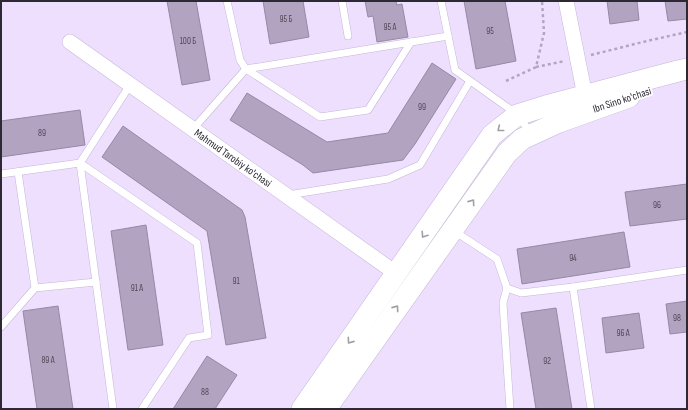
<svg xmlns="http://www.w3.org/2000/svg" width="688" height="410" font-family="'Sofia Sans Condensed',sans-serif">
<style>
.building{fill:#b2a3c1;stroke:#9788a5}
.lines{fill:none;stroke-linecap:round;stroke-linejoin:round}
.service-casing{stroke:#c5b6d5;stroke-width:8}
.minor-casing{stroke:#c5b6d5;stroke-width:16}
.secondary-casing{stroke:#c5b6d5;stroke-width:22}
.path{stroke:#b2a6bf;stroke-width:2.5;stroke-dasharray:3 3;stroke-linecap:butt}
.service{stroke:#fff;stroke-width:7}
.minor{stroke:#fff;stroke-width:15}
.secondary{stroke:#fff;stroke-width:21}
.oneway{stroke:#a19ea4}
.labels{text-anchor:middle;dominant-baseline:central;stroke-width:3.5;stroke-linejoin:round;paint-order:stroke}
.number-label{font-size:9px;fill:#4f4757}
.street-label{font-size:11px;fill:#2e2834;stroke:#fff}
</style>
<rect width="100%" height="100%" fill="#eedfff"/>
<g class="building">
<path d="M167 1H196L210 80 182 85Z"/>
<path d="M263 1H303L309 37 270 44Z"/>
<path d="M365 1H396L397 5 402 4 408 37 377 42 373 16 368 17Z"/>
<path d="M464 1H505L516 61 476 69Z"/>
<path d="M607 1H637L639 20 610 24Z"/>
<path d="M665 1H687V19L668 21Z"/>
<path d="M432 63 456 79 415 144 403 160 313 173 303 165 230 120 247 93 327 142 388 133Z"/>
<path d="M80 110 85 145 1 157V121Z"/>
<path d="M123 126 242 210 245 217 266 338 226 345 207 231 102 157Z"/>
<path d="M687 184V219L630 226 625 192Z"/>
<path d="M146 225 163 345 128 350 111 231Z"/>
<path d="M624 232 630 267 522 284 517 249Z"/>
<path d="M687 301V332L670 334 666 304Z"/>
<path d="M58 306 73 409H37L23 311Z"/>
<path d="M556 308 572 409H536L521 313Z"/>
<path d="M639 313 644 348 606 353 602 318Z"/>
<path d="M207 356 237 375 215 409H173Z"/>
</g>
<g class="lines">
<g class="service-casing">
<g id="service">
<path d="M227 1 240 60 246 69 320 117 368 110 411 42"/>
<path d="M342 1 348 36"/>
<path d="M441 1 455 70 507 107 517 115 531 133"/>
<path d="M193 129 246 69 448 36"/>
<path d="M18 172 35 288"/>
<path d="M1 174 80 163 197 243 208 335 189 338 142 409"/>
<path d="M288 195 388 179 420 165 470 81"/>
<path d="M454 231 497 259 507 288 521 293 573 287 687 270"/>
<path d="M573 287 591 409"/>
<path d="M507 288 503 303 510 409"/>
<path d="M1 327 35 288 96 282"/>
<path d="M113 409 80 163 130 85"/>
</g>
</g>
<g class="minor-casing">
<g id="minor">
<path d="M566 1 587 106"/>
<path id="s1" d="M70 42 397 274"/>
</g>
</g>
<g class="secondary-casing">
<g id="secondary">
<path d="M302 409 492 135 517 115 546 106 678 71 687 69"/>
<path d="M326 409 507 153 522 139 559 122 629 97"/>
</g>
</g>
<g class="path">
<path d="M591 55 647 41 687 32"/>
<path d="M536 67 565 61"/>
<path d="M506 81 536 67 544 33 542 1"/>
</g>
<use href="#service" class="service"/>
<use href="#minor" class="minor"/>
<use href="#secondary" class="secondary"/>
</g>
<defs><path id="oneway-chevron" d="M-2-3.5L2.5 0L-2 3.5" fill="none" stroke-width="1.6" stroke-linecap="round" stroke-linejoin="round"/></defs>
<g class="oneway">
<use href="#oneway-chevron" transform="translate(500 129) rotate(141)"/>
<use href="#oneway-chevron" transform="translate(472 202) rotate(-55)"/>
<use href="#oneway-chevron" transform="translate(424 235) rotate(124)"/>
<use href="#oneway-chevron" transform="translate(396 308) rotate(-55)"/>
<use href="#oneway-chevron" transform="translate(350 341) rotate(125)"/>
</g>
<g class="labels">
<g class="number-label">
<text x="286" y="19">95 Б</text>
<text x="390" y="27">95 А</text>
<text x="490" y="31">95</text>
<text x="188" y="41">100 Б</text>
<text x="422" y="107">99</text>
<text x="42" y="133">89</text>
<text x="657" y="205">96</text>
<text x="573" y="258">94</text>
<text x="236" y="281">91</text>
<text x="137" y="288">91 А</text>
<text x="677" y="318">98</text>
<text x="623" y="333">96 А</text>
<text x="48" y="360">89 А</text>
<text x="547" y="361">92</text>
<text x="205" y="392">88</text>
</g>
<g class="street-label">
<text transform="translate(622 100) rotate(-18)">Ibn Sino ko'chasi</text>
<text stroke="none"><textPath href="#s1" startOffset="200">Mahmud Tarobiy ko'chasi</textPath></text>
</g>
</g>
<rect width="688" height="410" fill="none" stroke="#2e2834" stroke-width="4"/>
</svg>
